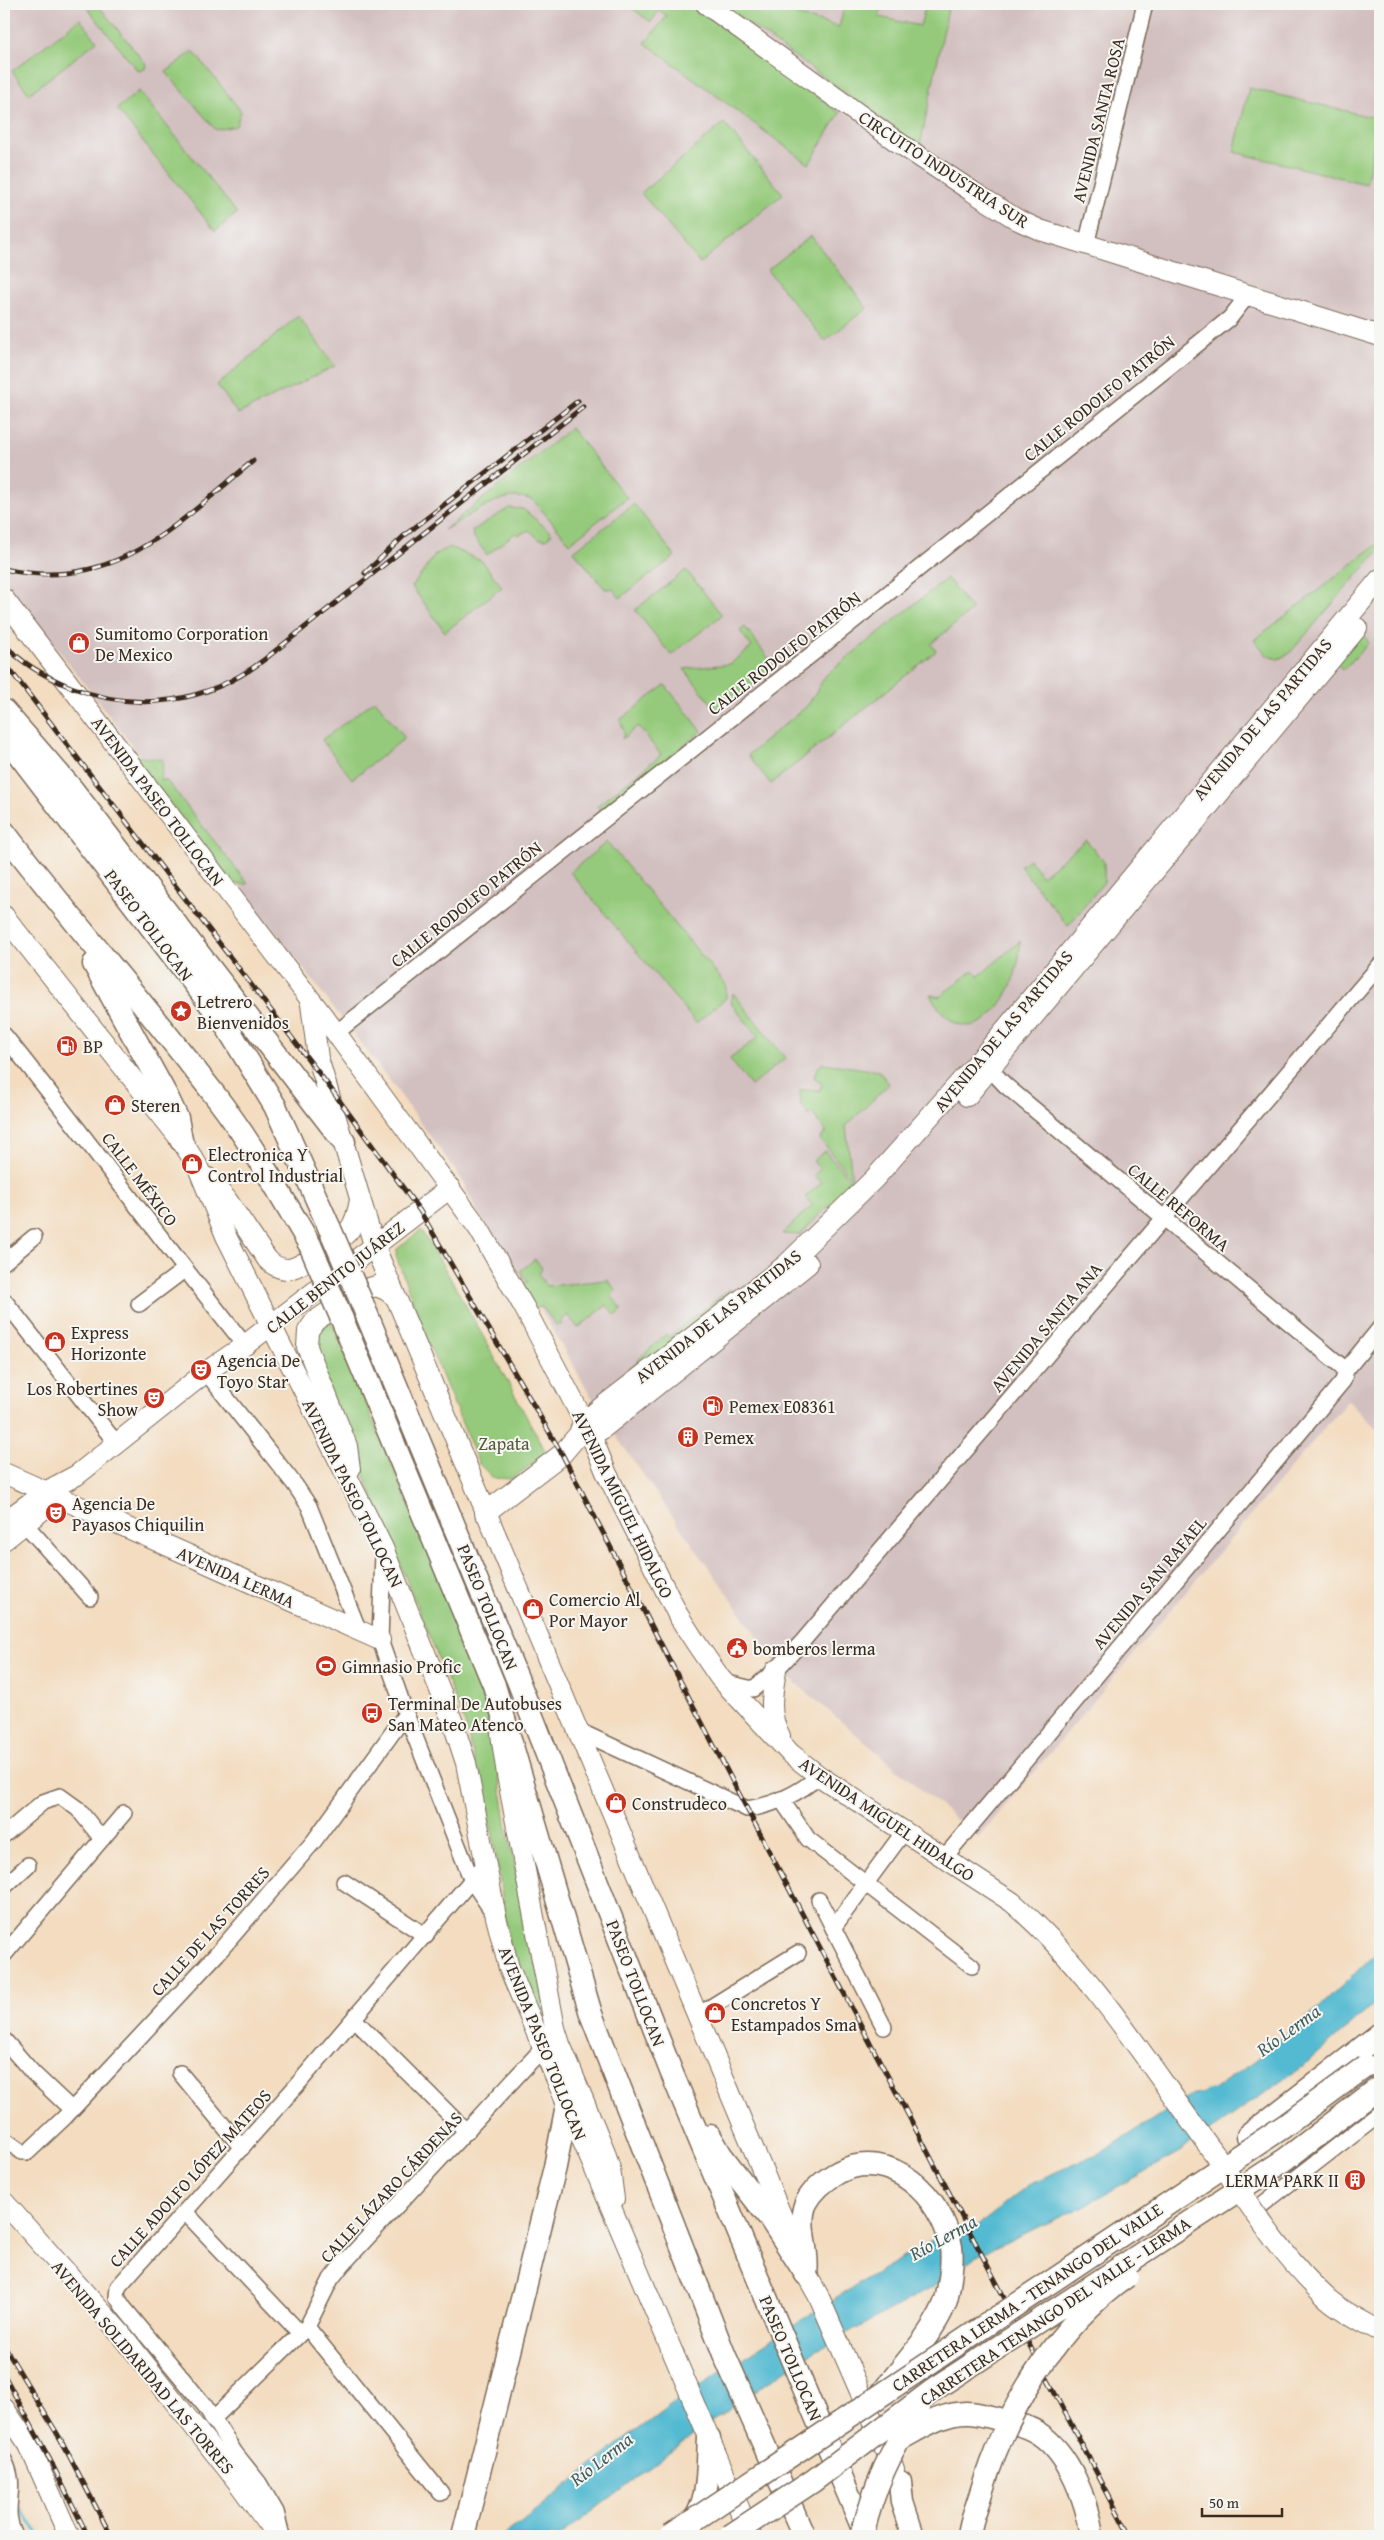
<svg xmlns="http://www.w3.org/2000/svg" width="1384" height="2540" font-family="'Gentium Book Plus',serif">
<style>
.industrial{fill:#d2bfbf}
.green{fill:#95ca7b;stroke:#687a4c}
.water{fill:#53bad1;stroke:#477278}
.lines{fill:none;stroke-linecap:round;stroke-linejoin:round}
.stream{stroke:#53bad1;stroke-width:3}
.minor-casing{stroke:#7b6856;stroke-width:18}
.major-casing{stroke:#7b6856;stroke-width:22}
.highway-casing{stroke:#7b6856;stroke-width:25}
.minor{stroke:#fff;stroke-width:15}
.major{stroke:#fff;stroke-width:20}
.highway{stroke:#fff;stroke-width:22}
.rail-casing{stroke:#3b2a1e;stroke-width:5}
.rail{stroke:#f6f6f2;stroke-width:3;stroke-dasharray:9;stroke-linecap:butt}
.major-bridge-casing{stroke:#7b6856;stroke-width:22;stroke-linecap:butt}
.highway-bridge-casing{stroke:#7b6856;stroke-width:25;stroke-linecap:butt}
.major-bridge{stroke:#fff;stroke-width:20}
.highway-bridge{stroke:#fff;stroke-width:22}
.labels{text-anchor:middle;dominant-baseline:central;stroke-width:4;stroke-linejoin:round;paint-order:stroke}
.street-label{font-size:18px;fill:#3b2a1e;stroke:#f6f6f2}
.poi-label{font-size:18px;fill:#3b2a1e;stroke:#f6f6f2;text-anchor:start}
.park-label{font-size:18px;fill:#565a3a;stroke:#f6f6f2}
.water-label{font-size:19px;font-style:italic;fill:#435c5d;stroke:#f6f6f2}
</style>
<rect width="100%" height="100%" fill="#f6f6f2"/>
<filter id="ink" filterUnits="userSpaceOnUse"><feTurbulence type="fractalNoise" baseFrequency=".02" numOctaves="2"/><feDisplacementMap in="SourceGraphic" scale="10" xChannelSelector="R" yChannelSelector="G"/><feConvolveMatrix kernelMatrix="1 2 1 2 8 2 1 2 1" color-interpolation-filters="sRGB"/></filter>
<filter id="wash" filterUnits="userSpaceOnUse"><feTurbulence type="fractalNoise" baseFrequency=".0096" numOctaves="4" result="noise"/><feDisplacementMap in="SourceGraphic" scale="20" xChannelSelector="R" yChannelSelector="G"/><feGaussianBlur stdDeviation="1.12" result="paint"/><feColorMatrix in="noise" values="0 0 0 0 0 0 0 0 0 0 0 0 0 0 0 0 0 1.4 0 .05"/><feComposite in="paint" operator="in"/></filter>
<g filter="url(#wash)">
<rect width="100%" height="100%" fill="#f3dcbf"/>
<path class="industrial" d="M4 4H1380V1432L1348 1400 978 1838 783 1672 608 1425 515 1265 477 1212 462 1180 399 1093 4 579Z"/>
<g class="green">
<path d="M84 4H97L146 64 145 69 138 71Z"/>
<path d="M626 4H647L658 12 651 22Z"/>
<path d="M651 4H691L840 113 809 164 645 43 667 16Z"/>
<path d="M721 4H800L797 15 839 27 845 4H882L879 17 920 26 926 4H949L920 146Z"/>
<path d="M80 19 97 41 29 94 12 71Z"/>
<path d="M193 51 241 111 236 126 216 130 166 72Z"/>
<path d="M1249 88 1380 119 1366 184 1234 152Z"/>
<path d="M139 91 237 213 215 231 117 109Z"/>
<path d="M724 123 783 194 700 263 641 193Z"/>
<path d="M811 236 867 308 825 341 767 270Z"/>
<path d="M298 316 335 366 238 414 217 385Z"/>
<path d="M571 428 627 498 570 543 534 501C504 486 470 517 444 530Z"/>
<path d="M634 504 675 556 620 598 613 589H605L574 551Z"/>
<path d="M509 508 523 509 552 533 547 539H539L529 530 518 535 515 533 487 555 473 536 472 531Z"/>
<path d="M1380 542V549L1289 654 1278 659 1268 656 1254 640Z"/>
<path d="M449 547 482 561 502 587 445 632 412 587 435 555Z"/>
<path d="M686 570 722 615 671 655 635 610Z"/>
<path d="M947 578 972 610 931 644 936 651 771 784 748 755 808 705 826 675Z"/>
<path d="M745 627 775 667 718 712 684 669 730 664 752 647 740 631Z"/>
<path d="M1364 635 1369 643 1343 670 1335 662 1352 644Z"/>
<path d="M665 685 702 731 601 812 597 806 661 755 638 726 622 739 624 732 620 720Z"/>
<path d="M375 700 405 738 352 779 322 740Z"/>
<path d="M132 756 163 760 161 780 167 781 248 884H234Z"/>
<path d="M1086 840 1104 862V882L1068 926 1020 866 1029 859 1042 876Z"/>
<path d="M607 842 726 985V998L696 1023 570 872Z"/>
<path d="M1020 941C1021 995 970 1069 930 994L939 997 973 970 979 976Z"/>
<path d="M733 993 785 1058 751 1086 730 1059 758 1037 731 1003Z"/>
<path d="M823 1063 879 1071 889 1084 846 1126 852 1179 820 1139 826 1132 812 1113 809 1116 801 1105 800 1090H820L822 1084 814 1077 817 1068Z"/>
<path d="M825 1151 854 1184 847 1196 825 1209 800 1235 782 1234 812 1205 805 1197 821 1183 814 1175 820 1169 813 1161Z"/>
<path d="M421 1230C467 1302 505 1379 547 1454L511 1479 493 1478 479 1464 426 1337 396 1256 397 1249Z"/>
<path d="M535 1259 542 1268 539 1275 547 1286 608 1280 616 1291 611 1296 622 1309 616 1316 607 1305 578 1328 568 1315 560 1322 562 1325 560 1324 557 1326 542 1307 534 1309 520 1283 528 1282 520 1271Z"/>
<path d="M730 1289 733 1292 706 1324 621 1389 615 1381 666 1334 669 1337Z"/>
<path d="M331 1321 485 1686 508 1834 546 2009 548 2041 511 1957 493 1836 465 1724 313 1350 317 1331Z"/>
</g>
<path class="water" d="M1380 1949V1998L1304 2066 1181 2151 1084 2206 981 2254 930 2288 801 2359 690 2437 560 2536H503L620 2443 682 2397 854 2286 931 2241 970 2232 1033 2182 1104 2151 1189 2096 1212 2091 1256 2059 1320 2007Z"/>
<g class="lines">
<g class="stream">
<path d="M1206 2091H1215"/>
<path d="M19 2508 40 2536"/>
</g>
</g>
</g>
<g filter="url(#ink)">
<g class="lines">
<g class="minor-casing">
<g id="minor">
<path d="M1086 245 1145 4"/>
<path d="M336 1033 871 607 1230 318 1248 295"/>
<path d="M4 1035C86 1137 163 1243 245 1345"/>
<path d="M991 1070 1005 1085 1346 1370"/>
<path d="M4 1262 34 1237"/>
<path d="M4 1300 116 1443"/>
<path d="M139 1304 184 1270"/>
<path d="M206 1372 295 1485 309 1506 359 1631"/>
<path d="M25 1524 90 1597"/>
<path d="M383 1553 380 1640 406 1714 472 1881 492 1911"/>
<path d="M727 1683 753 1689 776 1670 802 1642 1380 965"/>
<path d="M579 1731 747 1809C772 1806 800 1793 819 1776"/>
<path d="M781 1799 808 1839 972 1966"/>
<path d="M4 1835 43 1802 60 1796 78 1809 102 1839"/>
<path d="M943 1859 1343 1381 1346 1370 1380 1328"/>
<path d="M344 1882 426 1936"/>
<path d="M4 1887 28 1865"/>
<path d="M819 1900 884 2027"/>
<path d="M833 1928 903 1833"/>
<path d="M4 1955 124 1813"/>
<path d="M698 2015 798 1953"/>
<path d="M354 2019 467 2132"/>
<path d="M4 2040 33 2073 71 2109"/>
<path d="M180 2073 242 2148"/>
<path d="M4 2139 22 2152H28L65 2117 217 1954 314 1841 406 1714"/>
<path d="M1254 2211 1380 2113"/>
<path d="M185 2212 299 2332"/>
<path d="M307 2327 441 2493"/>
<path d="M212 2420 307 2327 331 2279 342 2265 543 2048"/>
<path d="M4 2460C20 2490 0 2506 15 2536"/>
<path d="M282 2536 276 2512 259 2483 235 2453 205 2406 124 2308 117 2297 118 2287 297 2085 486 1863"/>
</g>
</g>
<g class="major-casing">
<g id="major">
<path d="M706 4 896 141 973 192 1018 220 1040 230 1380 336"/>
<path d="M4 599 336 1033 479 1229 524 1307 591 1435 606 1472 678 1615 696 1643 720 1678 790 1753 819 1776 1012 1902C1095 1974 1151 2069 1216 2156"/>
<path d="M4 916 181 1140 197 1165 226 1236 383 1548 452 1720 466 1763 496 1917 509 1968 751 2536"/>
<path d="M311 1004 318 1058 374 1245 806 2274 818 2295 894 2469"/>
<path d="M967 1096 1357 628"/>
<path d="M208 1178 227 1200 267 1259C272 1265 280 1269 288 1269 300 1268 342 1240 350 1229 356 1221 358 1211 360 1200"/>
<path d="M580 1434 591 1435 602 1429 808 1264"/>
<path d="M350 1469 347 1446 307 1347 308 1331 315 1321 359 1291 376 1286 386 1290 394 1296"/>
<path d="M4 1473 380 1640"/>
<path d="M485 1513 562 1454 579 1434 583 1423 602 1407 786 1265 874 1179 979 1061 1380 579"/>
<path d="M4 1522 45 1492 77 1475 206 1372 245 1345 450 1188"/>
<path d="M4 1540 54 1501"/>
<path d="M776 1670C772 1694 768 1715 780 1736"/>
<path d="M501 1734 507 1775 555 2028 560 2044 605 2152 610 2169 614 2199"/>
<path d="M4 2202 121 2334 237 2481 277 2536"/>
<path d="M4 2408 29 2445 69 2536"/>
</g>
</g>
<g class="highway-casing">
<g id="highway">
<path d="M4 711 71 788 344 1142"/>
<path d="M4 735 224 1022 275 1106 330 1229"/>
<path d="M4 832C73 923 148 1008 217 1098 252 1144 281 1195 310 1245"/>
<path d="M94 964 167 1097 177 1118 181 1140"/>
<path d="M362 1303 517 1678 671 2071 866 2536"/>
<path d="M341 1317 494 1685 591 2014 724 2354 804 2536"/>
<path d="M710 2136 721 2155 769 2217 806 2274"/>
<path d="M1248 2136 1380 2034"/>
<path d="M806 2274C810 2251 796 2225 806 2203 813 2190 826 2179 839 2172 890 2146 943 2197 951 2247 953 2262 950 2281 947 2296 941 2325 900 2369 882 2393"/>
<path d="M999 2419C1012 2422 1027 2426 1038 2433 1070 2454 1087 2501 1092 2536"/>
<path d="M900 2482 902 2502 913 2536"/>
<path d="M688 2527C711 2506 707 2466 709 2438"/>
<path d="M463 2536 555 2167 567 2105"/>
</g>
</g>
<use href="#minor" class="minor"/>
<use href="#major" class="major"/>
<use href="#highway" class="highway"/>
<g class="rail-casing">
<g id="rail">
<path d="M4 569C115 594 175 525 253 461"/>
<path d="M365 573 405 535 578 401"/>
<path d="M4 644C22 664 46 677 71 687 138 714 208 703 265 659L583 407"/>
<path d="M4 662 328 1085 420 1211 562 1454 747 1809 1130 2536"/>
<path d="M4 2346 61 2440 111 2536"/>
<path d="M4 2375 51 2462 88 2536"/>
</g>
</g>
<use href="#rail" class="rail"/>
<g class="major-bridge-casing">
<path id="major-bridge" d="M1216 2156C1250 2205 1283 2259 1328 2299 1343 2312 1362 2321 1380 2331"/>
</g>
<g class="highway-bridge-casing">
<g id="highway-bridge">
<path d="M330 1229 362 1303"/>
<path d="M310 1245 341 1317"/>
<path d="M898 2440C919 2429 943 2412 968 2413 978 2413 989 2417 999 2419"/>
<path d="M670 2536 1283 2127 1366 2066"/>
<path d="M730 2536 813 2481 936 2388 1286 2159 1380 2087"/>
<path d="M862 2536C874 2486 890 2452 918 2408"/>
<path d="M969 2536C970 2523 976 2509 980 2496 1005 2412 1054 2327 1127 2276"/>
</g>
</g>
<use href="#major-bridge" class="major-bridge"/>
<use href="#highway-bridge" class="highway-bridge"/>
</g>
</g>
<defs>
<g id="shop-disc" transform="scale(1.125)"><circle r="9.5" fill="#c8321e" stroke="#f6f6f2"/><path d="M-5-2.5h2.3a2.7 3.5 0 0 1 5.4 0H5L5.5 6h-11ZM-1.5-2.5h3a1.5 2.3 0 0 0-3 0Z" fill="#fff"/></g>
<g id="sight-disc" transform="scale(1.125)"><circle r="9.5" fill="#c8321e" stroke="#f6f6f2"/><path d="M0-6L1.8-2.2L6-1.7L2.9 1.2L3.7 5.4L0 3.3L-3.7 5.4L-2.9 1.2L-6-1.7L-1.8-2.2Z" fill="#fff"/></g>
<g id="fuel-disc" transform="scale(1.125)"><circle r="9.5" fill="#c8321e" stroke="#f6f6f2"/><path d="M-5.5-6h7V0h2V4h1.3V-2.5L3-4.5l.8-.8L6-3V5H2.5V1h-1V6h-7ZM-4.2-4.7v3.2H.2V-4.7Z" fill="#fff"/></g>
<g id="theatre-disc" transform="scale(1.125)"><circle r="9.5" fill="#c8321e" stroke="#f6f6f2"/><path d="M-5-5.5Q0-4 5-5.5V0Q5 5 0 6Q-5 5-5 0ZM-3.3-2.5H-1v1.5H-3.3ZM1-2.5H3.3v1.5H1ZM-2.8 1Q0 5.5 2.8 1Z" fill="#fff"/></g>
<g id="building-disc" transform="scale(1.125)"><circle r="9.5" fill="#c8321e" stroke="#f6f6f2"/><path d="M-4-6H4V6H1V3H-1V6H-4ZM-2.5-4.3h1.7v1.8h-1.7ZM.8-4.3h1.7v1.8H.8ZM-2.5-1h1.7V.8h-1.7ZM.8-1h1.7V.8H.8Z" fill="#fff"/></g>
<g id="civic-disc" transform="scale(1.125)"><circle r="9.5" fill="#c8321e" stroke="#f6f6f2"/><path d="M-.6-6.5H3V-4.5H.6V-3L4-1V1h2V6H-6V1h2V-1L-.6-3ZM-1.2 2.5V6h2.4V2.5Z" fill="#fff"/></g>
<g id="stadium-disc" transform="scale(1.125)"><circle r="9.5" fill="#c8321e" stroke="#f6f6f2"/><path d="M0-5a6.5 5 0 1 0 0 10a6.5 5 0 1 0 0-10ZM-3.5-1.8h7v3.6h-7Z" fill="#fff"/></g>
<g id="bus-disc" transform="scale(1.125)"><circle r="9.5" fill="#c8321e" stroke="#f6f6f2"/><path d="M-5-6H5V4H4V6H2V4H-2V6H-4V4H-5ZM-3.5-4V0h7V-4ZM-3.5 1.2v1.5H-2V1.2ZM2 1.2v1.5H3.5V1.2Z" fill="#fff"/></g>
</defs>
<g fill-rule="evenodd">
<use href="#shop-disc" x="79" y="643"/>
<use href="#sight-disc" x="181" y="1011"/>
<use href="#fuel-disc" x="67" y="1046"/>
<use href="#shop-disc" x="115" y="1105"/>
<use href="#shop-disc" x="192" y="1164"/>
<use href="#shop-disc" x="55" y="1342"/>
<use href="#theatre-disc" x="201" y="1370"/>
<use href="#theatre-disc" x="154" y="1398"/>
<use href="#fuel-disc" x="713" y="1406"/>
<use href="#building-disc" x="688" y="1437"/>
<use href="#theatre-disc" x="56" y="1513"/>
<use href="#shop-disc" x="533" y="1609"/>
<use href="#civic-disc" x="737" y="1648"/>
<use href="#stadium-disc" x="326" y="1666"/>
<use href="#bus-disc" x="372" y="1713"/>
<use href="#shop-disc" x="616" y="1803"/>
<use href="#shop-disc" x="715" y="2013"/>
<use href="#building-disc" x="1355" y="2180"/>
</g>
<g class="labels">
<g class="street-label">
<text transform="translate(1098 120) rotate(-76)">AVENIDA SANTA ROSA</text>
<text transform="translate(944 169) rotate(33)">CIRCUITO INDUSTRIA SUR</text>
<text transform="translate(1099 398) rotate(-39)">CALLE RODOLFO PATRÓN</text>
<text transform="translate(784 653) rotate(-38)">CALLE RODOLFO PATRÓN</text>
<text transform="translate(1262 719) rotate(-50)">AVENIDA DE LAS PARTIDAS</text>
<text transform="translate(158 801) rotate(53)">AVENIDA PASEO TOLLOCAN</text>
<text transform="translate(466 904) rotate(-39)">CALLE RODOLFO PATRÓN</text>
<text transform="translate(149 925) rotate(53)">PASEO TOLLOCAN</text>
<text transform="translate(1003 1031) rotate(-50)">AVENIDA DE LAS PARTIDAS</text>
<text transform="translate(140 1179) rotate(53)">CALLE MÉXICO</text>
<text transform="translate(1179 1207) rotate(40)">CALLE REFORMA</text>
<text transform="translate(335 1277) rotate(-38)">CALLE BENITO JUÁREZ</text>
<text transform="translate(718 1316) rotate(-38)">AVENIDA DE LAS PARTIDAS</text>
<text transform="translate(1046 1327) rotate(-50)">AVENIDA SANTA ANA</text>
<text transform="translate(353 1493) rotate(64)">AVENIDA PASEO TOLLOCAN</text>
<text transform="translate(623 1504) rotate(64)">AVENIDA MIGUEL HIDALGO</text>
<text transform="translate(236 1577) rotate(24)">AVENIDA LERMA</text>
<text transform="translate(1149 1583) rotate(-50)">AVENIDA SAN RAFAEL</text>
<text transform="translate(488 1607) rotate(68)">PASEO TOLLOCAN</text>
<text transform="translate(887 1819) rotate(34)">AVENIDA MIGUEL HIDALGO</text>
<text transform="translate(210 1931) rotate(-48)">CALLE DE LAS TORRES</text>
<text transform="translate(636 1983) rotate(69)">PASEO TOLLOCAN</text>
<text transform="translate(543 2043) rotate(68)">AVENIDA PASEO TOLLOCAN</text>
<text transform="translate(190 2178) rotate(-48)">CALLE ADOLFO LÓPEZ MATEOS</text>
<text transform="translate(391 2187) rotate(-47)">CALLE LÁZARO CÁRDENAS</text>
<text transform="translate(1027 2297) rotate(-34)">CARRETERA LERMA - TENANGO DEL VALLE</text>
<text transform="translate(1055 2311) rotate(-34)">CARRETERA TENANGO DEL VALLE - LERMA</text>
<text transform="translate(791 2358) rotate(67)">PASEO TOLLOCAN</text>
<text transform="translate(143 2367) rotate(50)">AVENIDA SOLIDARIDAD LAS TORRES</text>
</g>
<g class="poi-label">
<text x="95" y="633">Sumitomo Corporation<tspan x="95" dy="21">De Mexico</tspan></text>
<text x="197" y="1001">Letrero<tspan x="197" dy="21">Bienvenidos</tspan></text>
<text x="83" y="1046">BP</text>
<text x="131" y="1105">Steren</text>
<text x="208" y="1154">Electronica Y<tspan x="208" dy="21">Control Industrial</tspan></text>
<text x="71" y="1332">Express<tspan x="71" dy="21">Horizonte</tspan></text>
<text x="217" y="1360">Agencia De<tspan x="217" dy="21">Toyo Star</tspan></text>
<text x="138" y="1388" text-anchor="end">Los Robertines<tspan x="138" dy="21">Show</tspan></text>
<text x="729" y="1406">Pemex E08361</text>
<text x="704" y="1437">Pemex</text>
<text x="72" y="1503">Agencia De<tspan x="72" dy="21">Payasos Chiquilin</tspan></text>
<text x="549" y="1599">Comercio Al<tspan x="549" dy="21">Por Mayor</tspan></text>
<text x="753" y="1648">bomberos lerma</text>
<text x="342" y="1666">Gimnasio Profic</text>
<text x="388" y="1703">Terminal De Autobuses<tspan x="388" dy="21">San Mateo Atenco</tspan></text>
<text x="632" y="1803">Construdeco</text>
<text x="731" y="2003">Concretos Y<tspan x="731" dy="21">Estampados Sma</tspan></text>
<text x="1339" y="2180" text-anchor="end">LERMA PARK II</text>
</g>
<g class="park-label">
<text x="504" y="1443">Zapata</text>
</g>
<g class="water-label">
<text transform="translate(1288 2030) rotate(-36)">Río Lerma</text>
<text transform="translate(943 2237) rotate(-29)">Río Lerma</text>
<text transform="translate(601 2459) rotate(-38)">Río Lerma</text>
</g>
</g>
<rect width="1384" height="2540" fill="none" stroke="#f6f6f2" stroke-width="20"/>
<path d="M1202 2508v8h80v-8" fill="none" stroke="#3b2a1e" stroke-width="2.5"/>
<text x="1209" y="2508" font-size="15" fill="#3b2a1e" stroke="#f6f6f2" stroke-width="4" paint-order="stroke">50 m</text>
</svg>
